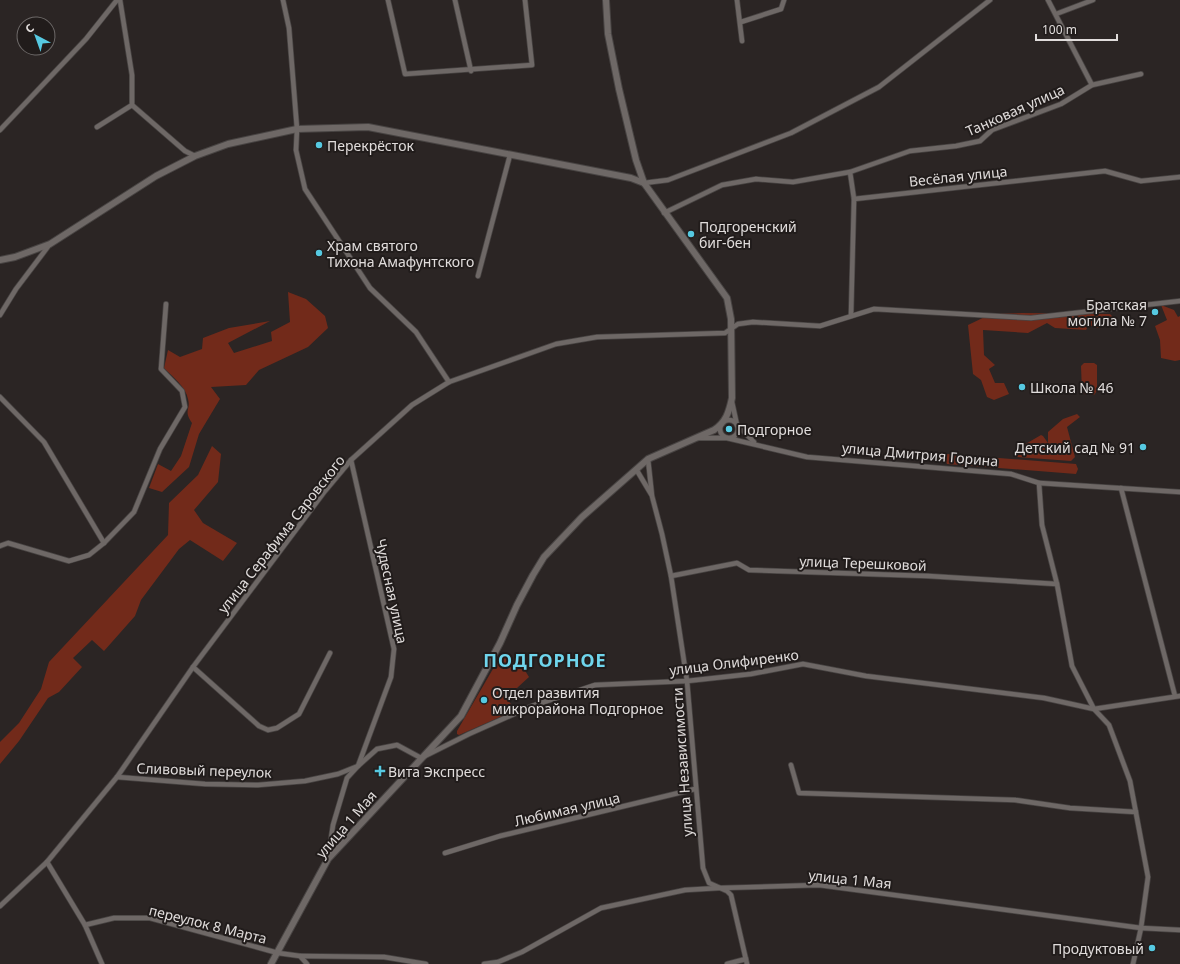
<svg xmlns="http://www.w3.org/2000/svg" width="1180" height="964" font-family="'Noto Sans',sans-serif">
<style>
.green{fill:#722a1a}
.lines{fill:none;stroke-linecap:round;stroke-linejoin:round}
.minor-casing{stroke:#484443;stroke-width:6}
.tertiary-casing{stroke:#484443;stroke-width:8}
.minor{stroke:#6e6866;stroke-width:4.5}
.tertiary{stroke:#6e6866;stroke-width:6}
.poi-dot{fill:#56c9e1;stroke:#211c1b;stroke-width:1.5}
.labels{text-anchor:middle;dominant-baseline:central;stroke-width:4;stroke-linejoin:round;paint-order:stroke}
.street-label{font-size:14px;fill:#e0dcdb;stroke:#211c1b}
.poi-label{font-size:14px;fill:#e0dcdb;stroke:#211c1b;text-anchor:start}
.district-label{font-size:18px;font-weight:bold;letter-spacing:1px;fill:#6fd5ec;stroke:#211c1b}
</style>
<rect width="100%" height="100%" fill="#2b2524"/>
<g class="green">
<path d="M288 292 306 299 325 316 328 328 308 347 259 370 246 385 211 387 220 399 199 434 189 467 162 492 149 488 158 464 171 471 181 456 192 423C183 410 191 410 188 399 186 387 172 376 164 368L168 350 180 357 202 349 203 338 229 328 270 321 228 343 234 353 272 341 271 332 290 322Z"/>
<path d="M1161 305 1174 310 1178 317 1180 316V360L1175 361 1161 358 1160 340 1155 326 1167 320Z"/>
<path d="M1022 313 1110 314 1116 320 1098 328 1089 325 1086 330 1055 328 1047 323 1028 333 983 330 984 355 995 365 989 369 995 383H1004L1009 394 994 400 987 397 981 380 973 374 968 325 991 314Z"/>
<path d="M1084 363H1094L1097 365V391L1094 395H1086L1082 392 1081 366Z"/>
<path d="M1077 414 1080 417 1067 427 1075 457 1071 461 1017 457 1015 453 1017 449 1041 435 1043 436 1048 443V432L1063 419Z"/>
<path d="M212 446 221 454 218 482 194 510 203 523 237 543 223 561 190 540 179 549 141 600 135 616 104 651 92 640 73 658 82 667 59 692 48 698 19 741 0 764V742L19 723 41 689 49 662 168 535 169 503 198 475Z"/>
<path d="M947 454 1076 464 1078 469 1076 474 947 464 945 459Z"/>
<path d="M501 655 524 669 529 677 506 698 516 710 459 735 457 734V731Z"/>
</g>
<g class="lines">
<g class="minor-casing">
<g id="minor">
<path d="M283 0 289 28 297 129 296 150 305 189 370 288 416 332 449 382"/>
<path d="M388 0 405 74 532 65 525 0"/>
<path d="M455 0 471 71"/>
<path d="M737 0 742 41"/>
<path d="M1048 0 1092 85"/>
<path d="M1056 14 1093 0"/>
<path d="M741 22 781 9 784 0"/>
<path d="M132 105 185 151 195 156"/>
<path d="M97 127 132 105V75L120 0"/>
<path d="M0 130 86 39 117 0"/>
<path d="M850 172 854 199 851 316"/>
<path d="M644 183 668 180 791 133 879 87 990 0"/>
<path d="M854 199 1105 171 1141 181 1180 177"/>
<path d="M664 213 722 185 756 179 793 182 850 172 910 151 956 146 980 141 992 130 1061 104 1092 85 1141 74"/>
<path d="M478 276 510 155"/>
<path d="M0 315 16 289 50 244"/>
<path d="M0 397 44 442 104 543"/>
<path d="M732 402 737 425 754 442"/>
<circle cx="729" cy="429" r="9"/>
<path d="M698 438H727L807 457 1011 474 1039 483 1042 525 1057 584 1072 666 1094 709 1109 725 1130 781 1148 877 1141 928 1133 964"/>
<path d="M648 459 652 496 662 534 671 576 687 681 703 868 709 883 727 891 731 895 747 964"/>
<path d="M636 469 651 494"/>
<path d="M1039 483 1180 492"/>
<path d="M1121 488 1175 696"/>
<path d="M0 546 8 543 69 561 89 555 104 543 134 512 160 449 185 407 182 391 161 369 166 304"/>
<path d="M671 576 737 563 749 570 928 576 1057 584"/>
<path d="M193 667 259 726 268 730 277 728 299 714 330 653"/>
<path d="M791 765 799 793 1015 800 1070 808 1136 812"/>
<path d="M117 777 205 784 258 785 305 781 338 774 358 766 377 749 397 745 421 758 469 734 532 706 595 685 687 681 751 674 803 664 866 676 1044 698 1094 709 1180 696"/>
<path d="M445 853 500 836 695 789"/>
<path d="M328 859 333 825 347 778 358 766 391 677 394 649 351 460"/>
<path d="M47 862 85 925 102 964"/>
<path d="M0 906 47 862 117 777 193 667 325 491 351 460 412 405 449 382 556 344 597 337 725 333 738 324 753 322 820 326 874 309 1031 318 1180 301"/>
<path d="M85 925 114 918H150L278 953 300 956 307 964"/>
<path d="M300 956 384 957 426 964"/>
<path d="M484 964 498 962 522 952 601 908 685 890 719 888 819 885 1141 928 1180 930"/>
<path d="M727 964 746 959"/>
</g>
</g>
<g class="tertiary-casing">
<g id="tertiary">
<path d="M0 260 15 257 50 244 156 176 195 156 228 144 297 129 368 127 631 178 644 183"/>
<path d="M271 964 328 859 461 716 500 643 517 605 533 575 544 557 582 517 648 459 714 430C726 422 729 412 732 398L731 319 727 298 644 183 636 160 619 89 608 34 606 0"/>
</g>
</g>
<use href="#minor" class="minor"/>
<use href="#tertiary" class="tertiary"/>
</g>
<g class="poi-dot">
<circle cx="319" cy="145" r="4"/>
<circle cx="691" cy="234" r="4"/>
<circle cx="319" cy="253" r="4"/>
<circle cx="1155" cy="312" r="4"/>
<circle cx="1022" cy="387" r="4"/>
<circle cx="729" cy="429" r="4"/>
<circle cx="1143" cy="447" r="4"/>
<circle cx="484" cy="700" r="4"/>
<path d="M378 765h4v4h4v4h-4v4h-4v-4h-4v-4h4z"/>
<circle cx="1152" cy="948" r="4"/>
</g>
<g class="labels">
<g class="street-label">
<text transform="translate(1015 110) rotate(-24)">Танковая улица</text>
<text transform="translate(958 176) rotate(-6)">Весёлая улица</text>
<text transform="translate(920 454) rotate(5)">улица Дмитрия Горина</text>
<text transform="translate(281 534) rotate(-52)">улица Серафима Саровского</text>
<text transform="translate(863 563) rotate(2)">улица Терешковой</text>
<text transform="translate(392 591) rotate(78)">Чудесная улица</text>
<text transform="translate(734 662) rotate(-7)">улица Олифиренко</text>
<text transform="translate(682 762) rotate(-94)">улица Независимости</text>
<text transform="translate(204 770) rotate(2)">Сливовый переулок</text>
<text transform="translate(567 809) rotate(-13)">Любимая улица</text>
<text transform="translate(346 824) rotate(-49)">улица 1 Мая</text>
<text transform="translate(850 879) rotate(6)">улица 1 Мая</text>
<text transform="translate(208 924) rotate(14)">переулок 8 Марта</text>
</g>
<g class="poi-label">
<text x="327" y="145">Перекрёсток</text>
<text x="699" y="226">Подгоренский<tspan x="699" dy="16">биг-бен</tspan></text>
<text x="327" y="245">Храм святого<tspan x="327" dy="16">Тихона Амафунтского</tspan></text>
<text x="1147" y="304" text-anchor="end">Братская<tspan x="1147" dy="16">могила № 7</tspan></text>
<text x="1030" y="387">Школа № 46</text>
<text x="737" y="429">Подгорное</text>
<text x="1135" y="447" text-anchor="end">Детский сад № 91</text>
<text x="492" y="692">Отдел развития<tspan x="492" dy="16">микрорайона Подгорное</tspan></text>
<text x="388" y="771">Вита Экспресс</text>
<text x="1144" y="948" text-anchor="end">Продуктовый</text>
</g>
<g class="district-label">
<text x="545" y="660">ПОДГОРНОЕ</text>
</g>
</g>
<g transform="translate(36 36) rotate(319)"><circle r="19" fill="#211c1b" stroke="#6d6968"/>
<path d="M0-3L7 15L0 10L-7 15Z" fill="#56c9e1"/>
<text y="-6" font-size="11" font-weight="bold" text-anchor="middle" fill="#e0dcdb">С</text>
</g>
<path d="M1036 34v6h81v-6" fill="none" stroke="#e0dcdb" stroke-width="2"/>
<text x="1042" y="34" font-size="12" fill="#e0dcdb" stroke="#211c1b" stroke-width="3" paint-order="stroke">100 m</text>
</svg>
